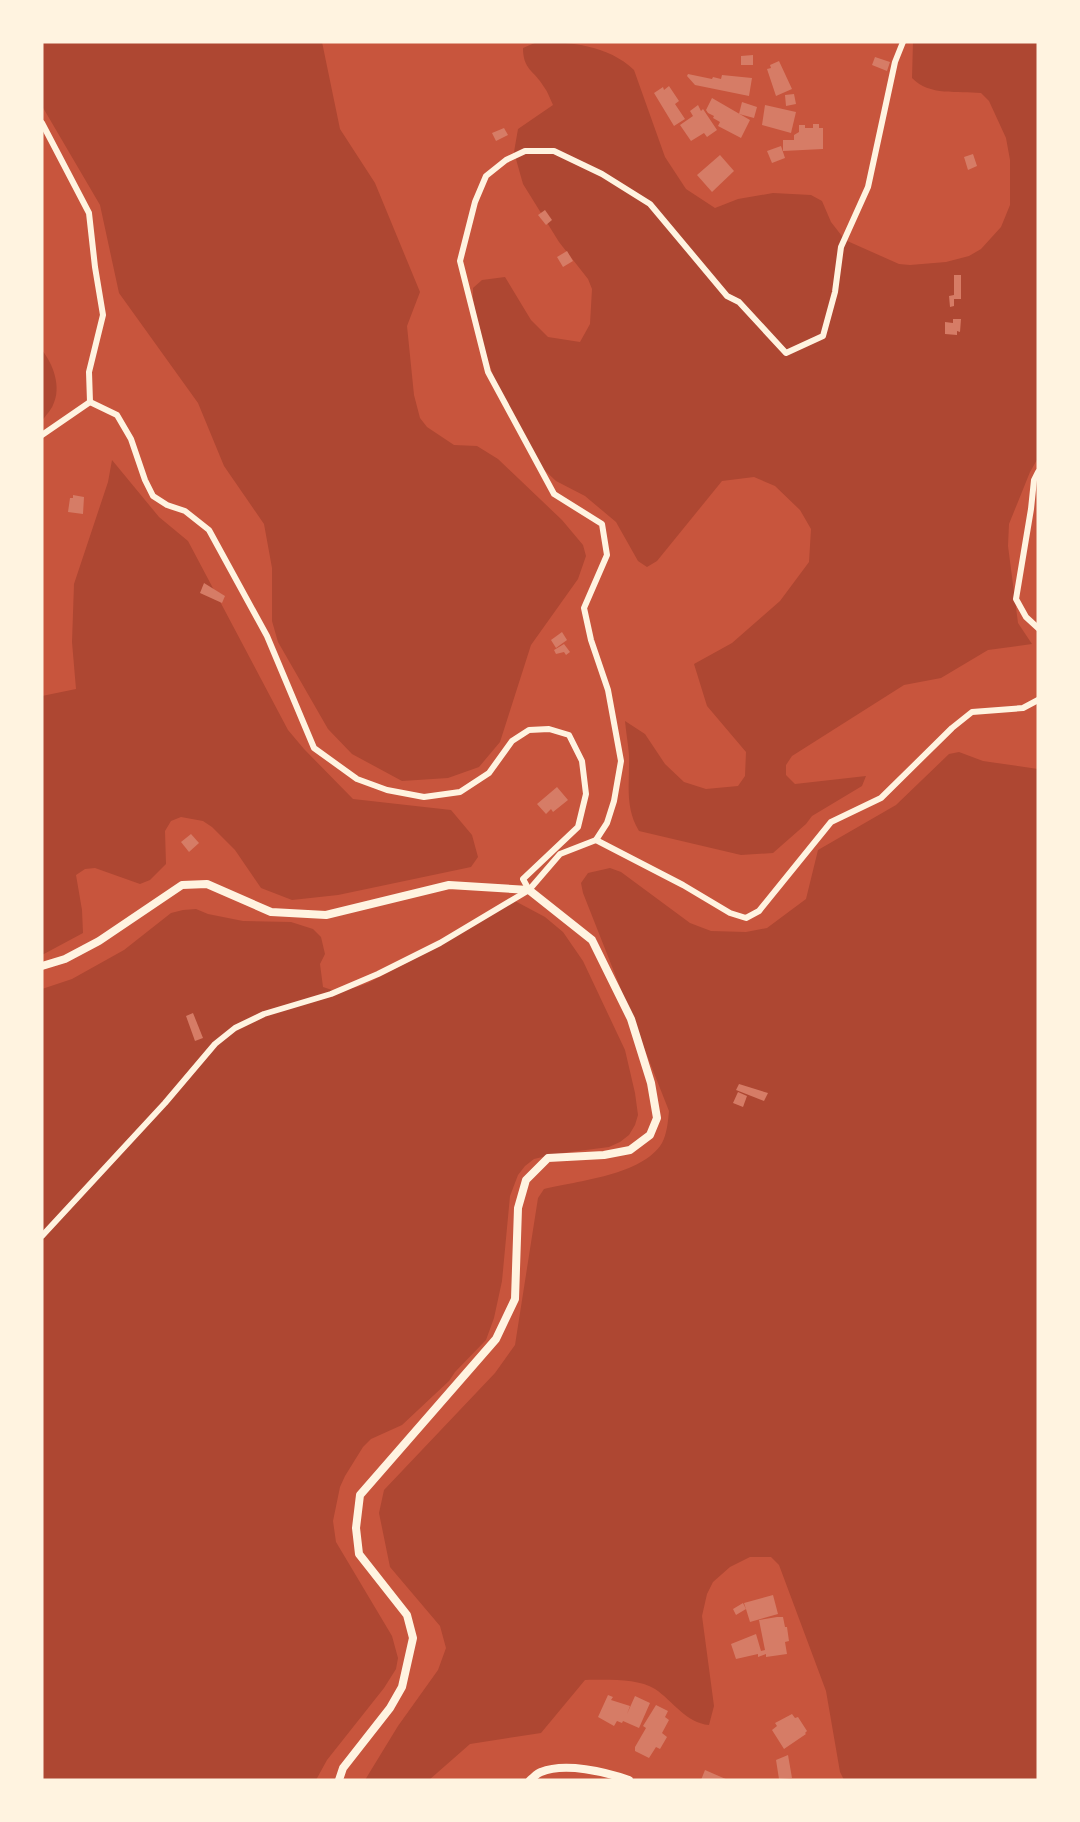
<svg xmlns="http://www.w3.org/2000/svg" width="1080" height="1822" font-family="Lato,sans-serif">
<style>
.green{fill:#ae4732}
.building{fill:#d67c66}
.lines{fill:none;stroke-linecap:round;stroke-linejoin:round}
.minor{stroke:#fff3e0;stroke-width:6}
.tertiary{stroke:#fff3e0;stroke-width:8}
</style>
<rect width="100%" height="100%" fill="#c8553d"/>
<g class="green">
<path d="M42 42H322L340 129 375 183 420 292 407 326 414 395 420 418 427 427 454 445 477 446 498 459 562 520 583 545 586 556 578 579 531 645 500 742 479 767 448 778 402 781 352 754 328 729 278 642 272 621V568L264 524 224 466 198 403 119 293 100 205 42 106Z"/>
<path d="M537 42C571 42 608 45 634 70L665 157 686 189 715 208 738 199 773 193 811 195 822 201 831 222 845 240 899 264 910 265 946 262 969 256 981 249 1001 227 1010 205V160L1006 138 989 101 981 93C958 91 929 96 912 78L913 42H1038V458L1030 472 1009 524 1008 546 1018 623 1032 644 988 650 941 678 904 685 792 756 786 765V775L795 784 866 776 862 786 812 816 806 824 773 853 741 855 639 831C624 807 630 781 629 755 628 743 626 732 625 721L645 734 665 764 684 782 706 789 738 786 745 776 746 752 707 706 694 664 732 643 780 601 809 562 811 529 800 510 775 486 754 477 722 481 657 561 647 567 638 561 616 522 585 496 556 481 539 465 496 384 479 332 473 298V288L482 280 505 277 531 320 548 337 580 342 590 324 592 289 588 279 559 242 523 184 514 152 518 129 553 105C550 99 548 92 544 87 534 70 523 70 523 48Z"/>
<path d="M42 350C53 364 62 387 53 405 51 410 46 415 42 421Z"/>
<path d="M112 460 159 517 188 541 288 730 304 749 353 799 451 810 472 835 478 857 471 867 338 895 292 900 261 888 235 850 212 827 203 821 181 817 171 821 165 831 166 864 150 880 140 884 95 868 85 869 76 875 82 910 83 933 42 955V696L76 689 72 642 74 584 108 482Z"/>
<path d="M959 752 983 761 1038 769V1780H844L840 1772 826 1691 779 1565 771 1557H750L730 1567 713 1582 707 1594 702 1616 714 1706 709 1725C686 1723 673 1701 655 1689 637 1678 606 1680 585 1680L541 1733 470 1744 429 1780H365L398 1726 438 1670 446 1648 440 1626 390 1567 379 1513 384 1490 495 1373 515 1345 538 1198 544 1189C577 1181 643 1175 662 1143 667 1134 668 1121 669 1111L583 893 581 883 588 873 610 868 621 872 690 923 711 931 746 932 767 928 806 899 818 850 896 805 949 754Z"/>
<path d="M515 901 545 917 563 932 583 961 625 1050 635 1093 638 1115 635 1125 629 1135 620 1142 609 1147 555 1154 534 1159 525 1166 518 1175 510 1196 502 1281 494 1318 486 1340 455 1372 449 1381 402 1425 371 1439 363 1447 345 1476 340 1487 333 1521 336 1542 392 1636 398 1658 396 1669 384 1688 327 1760 316 1780H42V989L72 979 124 950 171 913 183 910 196 909 208 914 243 921 291 922 313 929 321 937 325 954 320 964 323 987 335 991 357 987 368 983 431 950Z"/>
</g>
<g class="building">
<path d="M753 55V65H741V56Z"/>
<path d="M875 57 890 62 887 71 872 65Z"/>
<path d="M779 61 792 89 776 96 767 69 771 68 770 65Z"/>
<path d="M688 74 712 79 713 77 721 79 722 75 752 78 749 96 695 85 687 76Z"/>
<path d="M669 86 679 101 675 104 685 119 674 126 654 93 663 87 664 90Z"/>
<path d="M794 94 796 104 786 106 785 95Z"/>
<path d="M712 98 750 120 741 138 718 126 720 122 713 118 714 116 708 113 706 110Z"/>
<path d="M742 102 757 107 754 118 739 114Z"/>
<path d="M698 105 701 111 703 109 717 130 707 137 704 133 691 141 680 125 693 116 690 111Z"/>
<path d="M765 105 796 112 791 133 762 125Z"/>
<path d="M813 124H819V128H823V149L783 151V140H794V135L799 132V125H805V128H813Z"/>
<path d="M504 128 508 135 496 141 492 133Z"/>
<path d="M781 146 785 158 772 163 767 151Z"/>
<path d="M973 154 977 166 968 170 964 157Z"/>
<path d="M720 155 734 171 712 192 697 175Z"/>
<path d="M545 210 552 220 546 225 538 215Z"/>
<path d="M567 251 573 261 563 267 557 257Z"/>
<path d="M954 275H961V299H954V306L950 307 949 296 954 295Z"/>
<path d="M953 319H961L960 332 957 331V335L945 334V322L953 323Z"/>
<path d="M73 495 84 497 83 514 68 512 70 498H73Z"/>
<path d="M204 583 225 596 222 603 200 593Z"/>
<path d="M562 632 567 640 556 648 551 640Z"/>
<path d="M564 644 570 652 566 655 564 652 556 654 554 650Z"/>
<path d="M557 787 568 800 553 812 551 809 546 814 537 804Z"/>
<path d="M191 834 199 843 189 852 181 842Z"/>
<path d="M193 1013 203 1038 195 1041 186 1016Z"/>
<path d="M739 1084 768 1093 764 1101 736 1090Z"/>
<path d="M738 1092 747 1096 743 1107 733 1103Z"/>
<path d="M773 1595 778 1614 750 1622 746 1609 736 1615 733 1609 743 1603 746 1609 744 1603Z"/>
<path d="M777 1617H783L785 1627H787L789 1641 785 1642 787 1654 766 1657V1654L758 1657V1654L736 1659 731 1644 756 1634 761 1651 765 1650 759 1620Z"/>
<path d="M608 1695 613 1697 611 1700 630 1706 627 1714 635 1696 650 1703 639 1728 623 1721 622 1723 617 1721 614 1726 598 1717Z"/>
<path d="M656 1705 668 1711 665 1717 669 1720 662 1733 667 1737 660 1749 656 1747 649 1758 635 1751V1747L646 1728 643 1726Z"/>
<path d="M792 1714 795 1718 798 1717 807 1731 805 1733 806 1734 784 1749 772 1730 777 1726 775 1723Z"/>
<path d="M788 1755 792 1778 779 1779 776 1760Z"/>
<path d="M705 1770 728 1780H701Z"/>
</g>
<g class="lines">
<g class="minor">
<path d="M42 123 89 213 95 267 103 315 89 372 90 402"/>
<path d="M90 402 117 415 131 439 145 480 153 496 167 505 185 511 209 530 267 636 314 748 357 779 387 790 424 797 460 792 489 773 512 741 529 730 549 729 569 735 582 761 586 794 578 827 523 879 529 890"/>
<path d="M42 435 90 402"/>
<path d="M1038 472 1034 480 1031 509 1016 599 1026 617 1038 628"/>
<path d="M596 840 683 885 730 913 746 918 759 911 831 822 881 798 952 728 972 712 1023 708 1038 700"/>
<path d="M42 1236 165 1103 215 1044 235 1028 264 1014 331 994 378 974 440 943 529 890 560 854 596 840 607 823 614 801 621 761 608 690 591 640 584 608 607 555 602 524 554 494 488 372 460 261 475 202 486 176 506 160 525 151H554L602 174 650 204 727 296 739 302 786 353 823 336 835 292 841 247 868 187 895 62 903 42"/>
</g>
<g class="tertiary">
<path d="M42 966 65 959 99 941 182 885 207 884 271 912 326 915 449 885 529 890 592 940 631 1019 651 1083 657 1118 650 1135 630 1150 604 1155 548 1158 526 1180 518 1208 515 1299 496 1339 360 1495 356 1528 359 1554 407 1615 413 1638 402 1687 390 1708 343 1768 339 1780"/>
<path d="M530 1780C533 1778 537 1773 541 1772 565 1762 606 1772 629 1780"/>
</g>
</g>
<rect width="1080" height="1822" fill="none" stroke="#fff3e0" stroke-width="87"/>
</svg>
